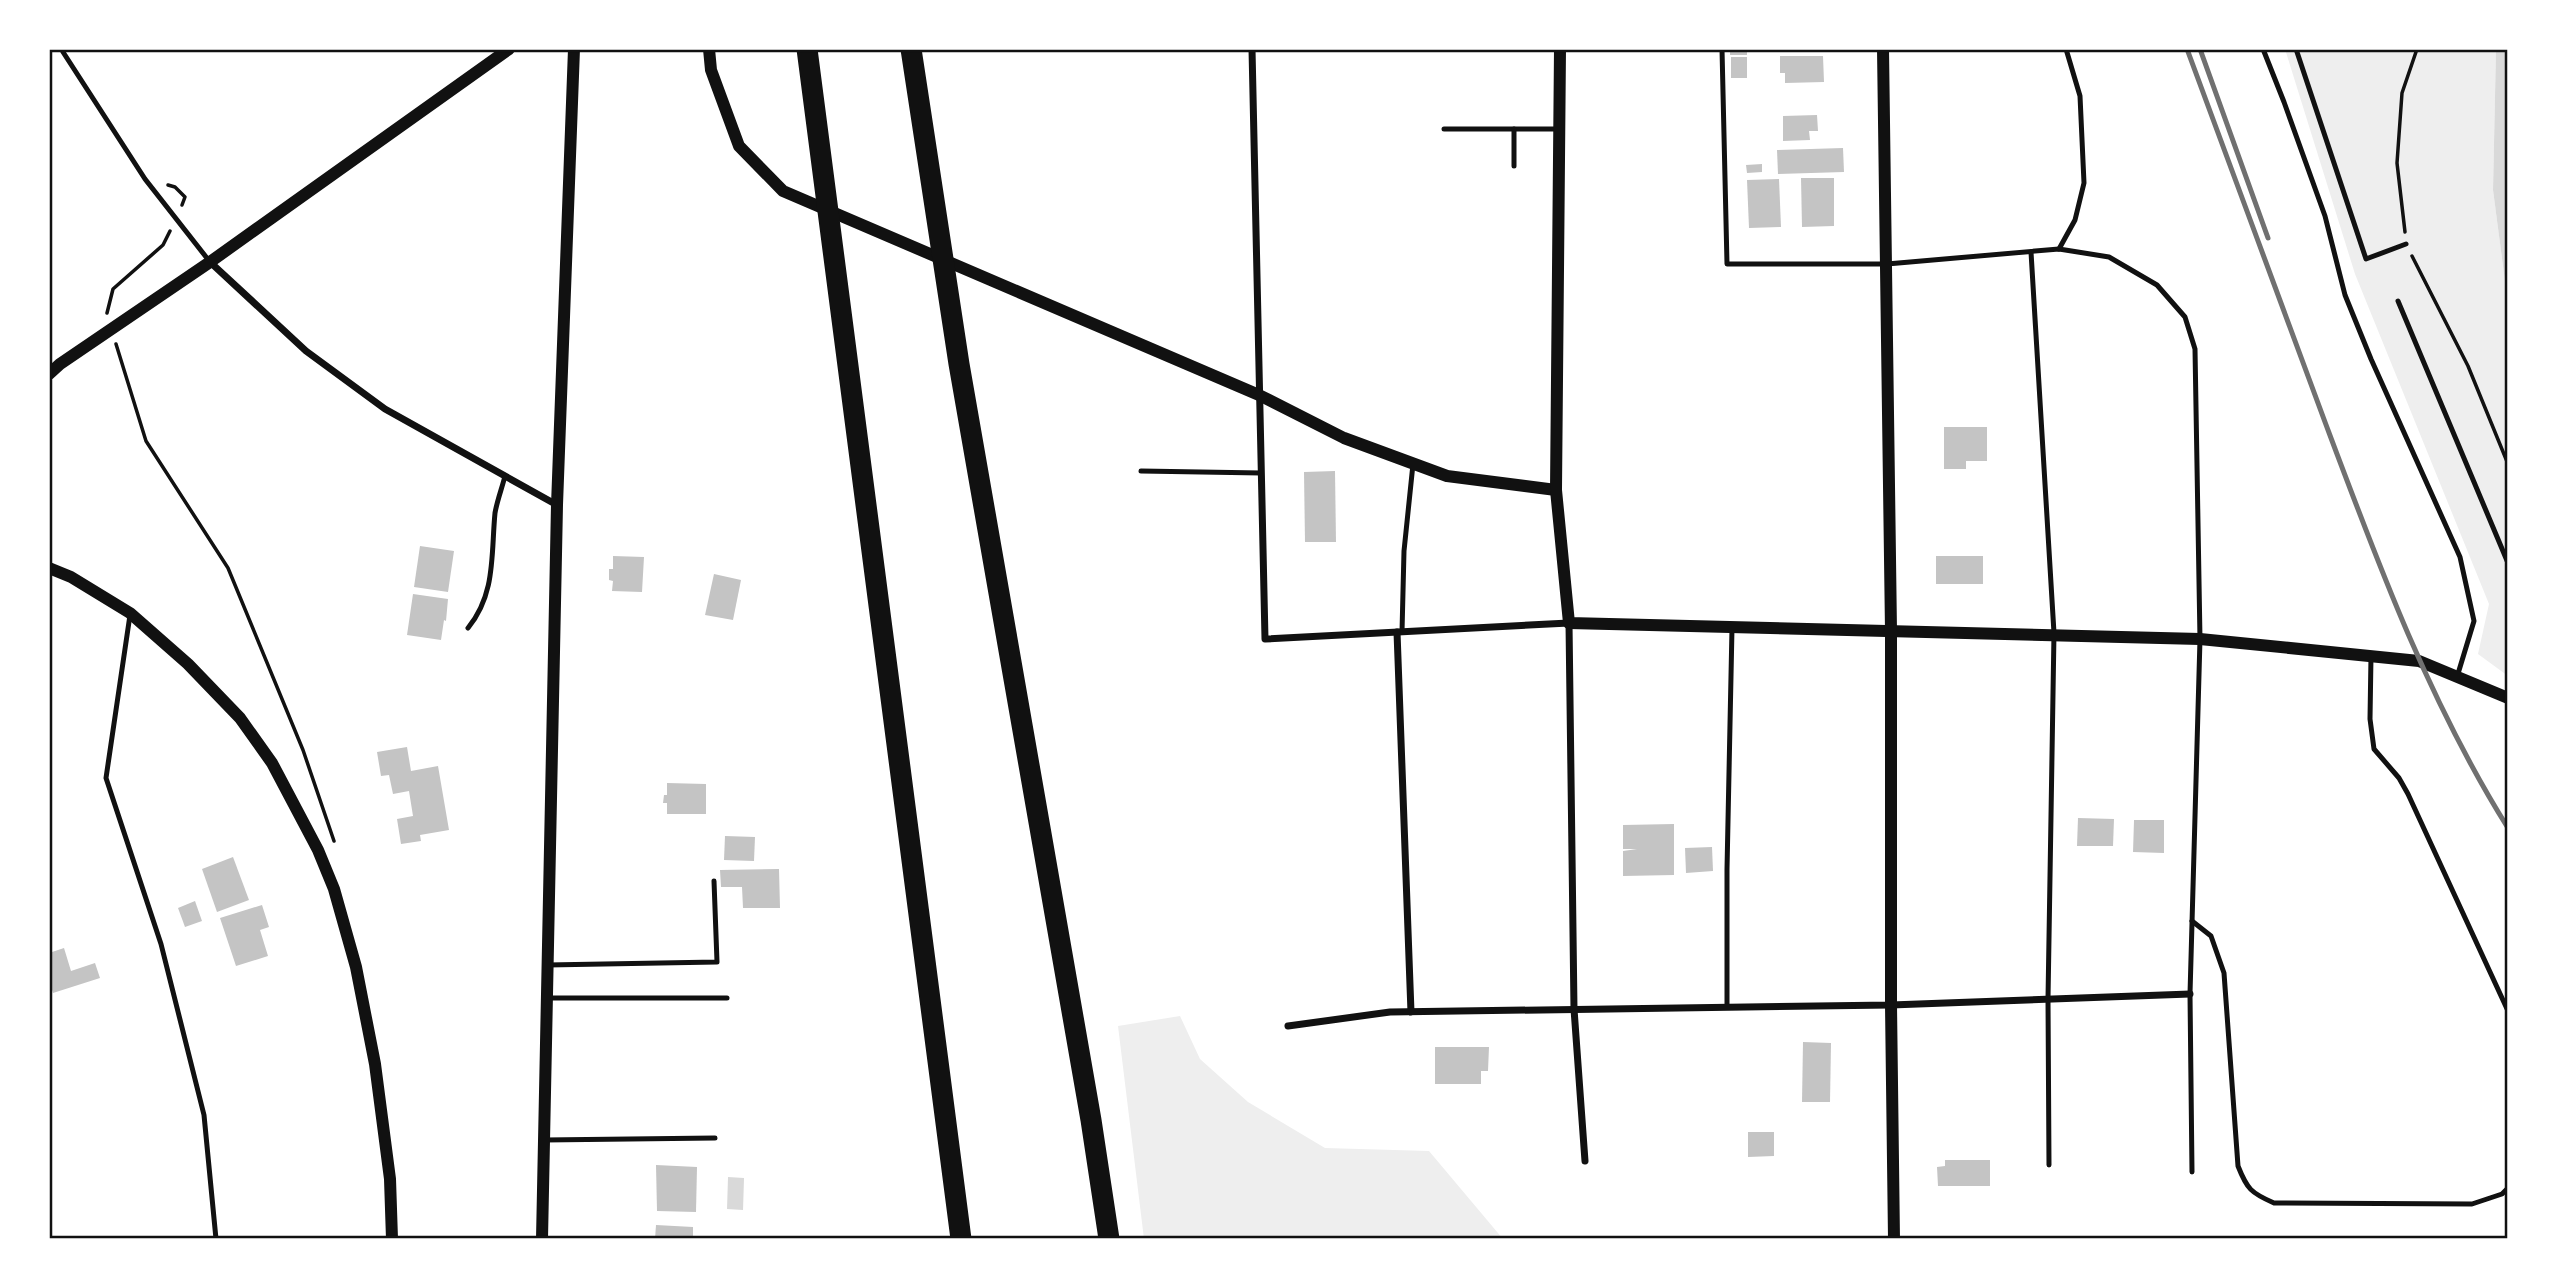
<svg xmlns="http://www.w3.org/2000/svg" width="2557" height="1288" font-family="'PT Sans',sans-serif">
<style>
.green{fill:#eee}
.water{fill:#d9d9d9}
.building{fill:#c4c4c4}
.lines{fill:none;stroke-linecap:round;stroke-linejoin:round}
.path{stroke:#111;stroke-width:3.5}
.service{stroke:#111;stroke-width:5}
.minor{stroke:#111;stroke-width:7}
.tertiary{stroke:#111;stroke-width:12}
.motorway{stroke:#111;stroke-width:21}
.rail{stroke:#707070;stroke-width:5}
.neatline{fill:none;stroke:#111;stroke-width:2.5}
</style>
<rect width="100%" height="100%" fill="#fff"/>
<g class="green">
<path d="M2285 49H2496L2493 190 2508 304V676L2478 654 2489 604 2355 274Z"/>
<path d="M1180 1016 1200 1059 1248 1102 1325 1148 1429 1151 1503 1239H1144L1118 1026Z"/>
</g>
<g class="water">
<path d="M2496 49H2508V304L2493 190Z"/>
<path d="M728 1177 744 1178 743 1210 727 1209Z"/>
</g>
<g class="building">
<rect x="1730" y="49" width="17" height="6"/>
<rect x="1785" y="49" width="38" height="3"/>
<path d="M1780 56H1823L1824 82 1785 83V73H1780Z"/>
<rect x="1731" y="57" width="16" height="21"/>
<path d="M1817 115 1818 131H1809L1810 140 1783 141V116Z"/>
<path d="M1843 148 1844 172 1778 174 1777 150Z"/>
<path d="M1762 164V172L1747 173 1746 165Z"/>
<path d="M1801 178H1834V226L1802 227Z"/>
<path d="M1779 179 1781 227 1749 228 1747 180Z"/>
<path d="M1944 427H1987V461H1966V469H1944Z"/>
<path d="M1335 471 1336 542H1305L1304 472Z"/>
<path d="M420 546 454 551 448 592 414 587Z"/>
<path d="M613 556 644 557 642 592 612 591 613 581 609 580V569H613Z"/>
<rect x="1936" y="556" width="47" height="28"/>
<path d="M714 574 741 580 733 620 705 615Z"/>
<path d="M413 594 448 599 446 621 444 620 441 640 407 635Z"/>
<path d="M407 747 411 771 438 766 449 830 420 835 421 841 401 844 397 819 413 816 409 791 393 794 389 775 381 776 377 752Z"/>
<path d="M667 783 706 784V814H667V803H663L664 795H667Z"/>
<path d="M2078 818 2114 819 2113 846H2077Z"/>
<path d="M2134 820H2164V853L2133 852Z"/>
<path d="M1674 824V875L1623 876V851L1637 849H1623V825Z"/>
<path d="M725 836 755 837 754 861 724 860Z"/>
<path d="M1712 847 1713 871 1686 873 1685 848Z"/>
<path d="M233 857 249 900 217 912 202 869Z"/>
<path d="M779 869 780 908H743L742 887H721L720 870Z"/>
<path d="M195 901 202 921 185 927 178 908Z"/>
<path d="M262 905 269 927 260 930 268 956 236 966 220 918Z"/>
<path d="M64 948 71 971 95 963 100 978 53 993 49 980V953Z"/>
<path d="M1803 1042 1831 1043 1830 1102H1802Z"/>
<path d="M1435 1047H1489L1488 1071H1481V1084H1435Z"/>
<path d="M1748 1132H1774V1156L1748 1157Z"/>
<path d="M1945 1160H1990V1186H1938L1937 1167 1945 1166Z"/>
<path d="M656 1165 697 1167 696 1212 657 1211Z"/>
<path d="M656 1225 693 1227V1239H655Z"/>
</g>
<g class="lines">
<g class="path">
<path d="M168 185 175 187 185 197 182 205"/>
<path d="M2405 232 2397 163 2402 93 2417 49"/>
<path d="M2412 256 2468 366 2508 464"/>
<path d="M107 313 113 289 163 245 170 231"/>
<path d="M116 344 146 441 228 568 303 750 334 841"/>
</g>
<g class="service">
<path d="M1722 49 1727 264H1887L2059 249 2109 257 2157 285 2185 317 2195 349 2200 639 2190 994 2192 1172"/>
<path d="M2263 49 2284 102 2325 216 2345 295 2371 359 2460 557 2474 621 2457 677"/>
<path d="M2296 49 2366 259 2406 244"/>
<path d="M63 52 145 179 210 262"/>
<path d="M1444 129H1559"/>
<path d="M1514 166V129"/>
<path d="M2059 249 2075 220 2084 183 2080 96 2066 49"/>
<path d="M2031 252 2054 633 2048 999 2049 1165"/>
<path d="M2398 301 2508 563"/>
<path d="M1141 471 1261 473"/>
<path d="M130 615 106 778 161 944 204 1115 216 1239"/>
<path d="M468 628C496 594 491 554 495 513 497 501 502 488 505 476"/>
<path d="M1402 632 1404 551 1413 464"/>
<path d="M2371 656 2370 719 2374 749 2399 778 2408 794 2508 1011"/>
<path d="M2192 921 2211 936 2224 973 2238 1166C2247 1189 2251 1193 2274 1203L2472 1204 2502 1194 2508 1188"/>
<path d="M547 965 717 962 714 881"/>
<path d="M547 998H727"/>
<path d="M1727 1006V869L1732 628"/>
<path d="M544 1140 715 1138"/>
</g>
<g class="minor">
<path d="M1252 49 1265 639 1569 623 1574 1009 1585 1161"/>
<path d="M210 262 306 351 385 409 557 505"/>
<path d="M1397 632 1411 1012"/>
<path d="M1288 1026 1390 1012 1891 1005 2190 994"/>
</g>
<g class="tertiary">
<path d="M709 49 711 70 739 146 783 191 1259 395 1344 438 1447 476 1556 490"/>
<path d="M1560 49 1556 490 1569 623 2200 639 2419 661 2508 698"/>
<path d="M1883 49 1891 631V1005L1894 1239"/>
<path d="M49 374 60 364 210 262 509 49"/>
<path d="M49 568 71 577 130 613 188 664 240 718 272 763 318 850 334 889 356 967 375 1064 390 1179 392 1239"/>
<path d="M542 1239 557 505 574 49"/>
</g>
<g class="motorway">
<path d="M807 49 961 1239"/>
<path d="M911 49 959 364 1091 1120 1109 1239"/>
</g>
<g class="rail">
<path d="M2187 49C2233 173 2279 298 2325 422 2377 561 2429 702 2508 828"/>
<path d="M2200 49 2268 238"/>
</g>
</g>
<rect width="2557" height="1288" fill="none" stroke="#ffffff" stroke-width="102"/>
<rect x="51" y="51" width="2455" height="1186" class="neatline"/>
</svg>
